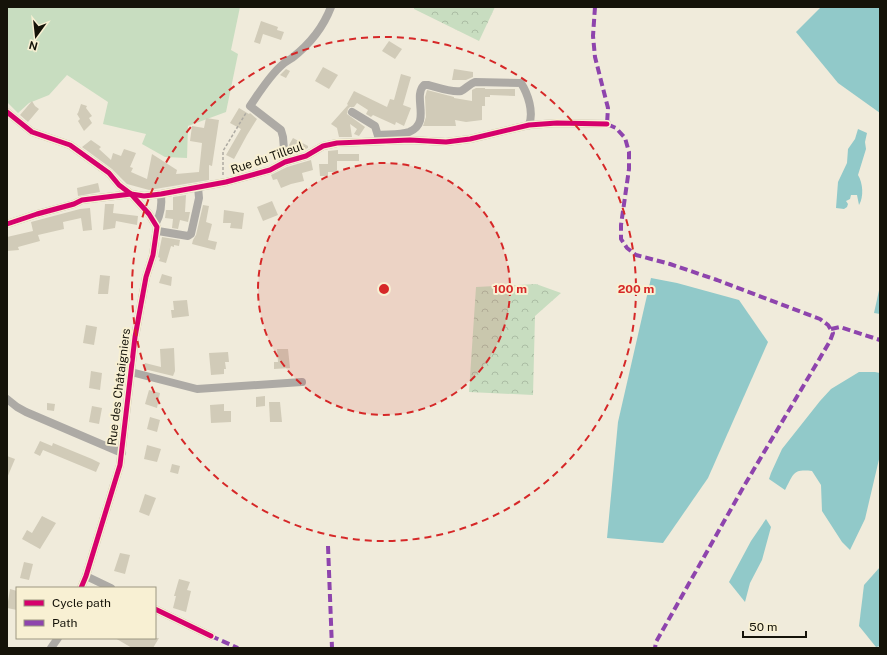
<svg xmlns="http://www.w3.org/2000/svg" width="887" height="655" font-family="'Public Sans',sans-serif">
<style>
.green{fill:#c8ddc0}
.forest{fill:url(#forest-crowns)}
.water{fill:#91c9c9}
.building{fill:#d1cbb8}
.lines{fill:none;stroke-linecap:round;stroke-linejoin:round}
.path{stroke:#adaaa2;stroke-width:1.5;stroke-dasharray:3 2;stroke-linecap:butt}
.minor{stroke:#adaaa5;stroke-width:8}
.quiet{stroke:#8e44ad;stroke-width:4;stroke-dasharray:8 4;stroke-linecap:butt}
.cycleway-casing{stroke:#f8f0d3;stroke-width:8}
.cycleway{stroke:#d6006c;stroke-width:5}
.ring{fill:none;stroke:#d62828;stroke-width:2;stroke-dasharray:7 5}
.labels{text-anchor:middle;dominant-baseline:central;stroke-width:4;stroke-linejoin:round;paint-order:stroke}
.street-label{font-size:12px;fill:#151309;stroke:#f8f0d3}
.centre{fill:#d62828;stroke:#f8f0d3;stroke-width:2}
.ring-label{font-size:12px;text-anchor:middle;font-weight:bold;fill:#d62828;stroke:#f8f0d3;stroke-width:4;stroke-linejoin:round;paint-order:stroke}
</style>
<defs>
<pattern id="forest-crowns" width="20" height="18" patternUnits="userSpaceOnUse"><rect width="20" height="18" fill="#c8ddc0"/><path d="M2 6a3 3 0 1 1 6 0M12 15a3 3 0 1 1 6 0" fill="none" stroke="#abbda4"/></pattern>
</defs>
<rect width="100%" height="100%" fill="#f0ebdb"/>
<path class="green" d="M7 7H240L231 50 238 54 226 112 188 126 187 158 165 157 142 144 146 134 103 124 108 102 67 75 49 95 29 103 18 113 7 102Z"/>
<g class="forest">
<path d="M414 7H495L479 41 414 9Z"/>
<path d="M536 284 561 293 535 316 533 395 469 392 476 287Z"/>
</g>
<g class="water">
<path d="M821 7H880V113L838 83 796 32Z"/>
<path d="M858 129 867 133 865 142 866 149 858 175C863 183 864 197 859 205L857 195H851L850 199 846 201 848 204 847 207 844 209 836 208 838 182 847 163 848 149 855 139Z"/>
<path d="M651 278 677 283 739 300 768 342 708 478 663 543 607 538 618 422Z"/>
<path d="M880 286V314L874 313Z"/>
<path d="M859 372H875L880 373V455L865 519 850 550 842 542 822 511 821 485 812 471C792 469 794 474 785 490L769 479 771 473 782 449 820 401 831 389Z"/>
<path d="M766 519 771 527 762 560 750 583 745 602 729 582 751 541Z"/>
<path d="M880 567V646L876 647 859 626 864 585Z"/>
</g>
<g class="building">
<path d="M261 21 278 27 277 30 284 32 281 40 263 34 260 44 254 42Z"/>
<path d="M389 41 402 49 395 59 382 51Z"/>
<path d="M323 67 338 75 329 89 315 81Z"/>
<path d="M286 69 290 71 286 78 280 75Z"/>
<path d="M454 69 473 72V77L466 80H452Z"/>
<path d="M401 74 411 77 403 105 411 108 404 126 396 122 395 125 373 115 371 117 366 114 368 110 357 103 354 107H350L348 109 347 114 365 127 359 136 354 134 357 129 350 124 352 137H339L337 128 331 124 348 105 347 104 354 91 387 107 390 99 394 100Z"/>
<path d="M476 88H485V89H515V96L490 95V97H485V106H482V120L466 122 455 120 456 126H423L426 117 425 97 427 90 454 97V98L472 101V90Z"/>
<path d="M32 101 35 106 39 109 28 122 20 115Z"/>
<path d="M81 104 87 106 86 108 92 116 89 118 92 123 84 131 78 121 80 119 77 114 78 113Z"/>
<path d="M239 108 249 114 250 113 257 119 247 135 234 159 226 155 241 129 230 123Z"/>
<path d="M206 118 219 120 212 166 209 165V180L149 190 127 184 112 169 82 147 91 140 101 147 99 149 111 160 113 153 121 156 124 149 136 153 130 167 133 168 131 172 147 179 152 154 177 170 176 174 199 172 202 143 190 141 192 126 204 128Z"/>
<path d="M293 138 308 146V148L296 153 290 150 289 145Z"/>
<path d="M338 150V154H359V161H337V172H328V176H320L319 164H328V151Z"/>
<path d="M311 160 313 170 302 173 304 181 291 184 281 188 277 179 273 180 271 175 287 167Z"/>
<path d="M98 183 100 192 78 196 77 188Z"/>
<path d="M186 195 185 212H190L188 222 180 220 178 229 172 228 173 219 165 218 166 210H173V197Z"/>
<path d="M272 201 278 215 263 221 257 207Z"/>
<path d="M105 204H114L113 213 138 216 137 225 116 221 115 228 103 230Z"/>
<path d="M203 205 209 206 206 222 212 224 208 240 217 242 215 250 192 244 193 240 196 235Z"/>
<path d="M90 208 92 230 83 231 81 218 63 222 64 229 38 235 40 241 18 247 19 250 7 251V237L33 231 31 222 80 209Z"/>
<path d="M224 210 244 213 242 229 230 228 231 223H223Z"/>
<path d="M162 237 180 240 179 246 174 245V247L171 246 166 263 159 261 160 258 158 257Z"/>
<path d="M162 274 172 277 171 286 159 283Z"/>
<path d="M100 275 110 276 108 294H98Z"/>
<path d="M187 300 189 316 172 318 171 310H174L173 301Z"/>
<path d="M86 325 97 327 94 345 83 343Z"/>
<path d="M174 348 175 371 173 376 144 369 145 363 161 367 160 349Z"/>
<path d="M277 349H288L290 368 274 369V362H278Z"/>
<path d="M228 352 229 362H225L226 369H224V374L211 375 209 353Z"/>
<path d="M91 371 102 373 100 390 89 388Z"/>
<path d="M149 390 160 393 157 408 145 404Z"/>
<path d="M265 396V406L256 407V397Z"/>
<path d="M269 402H280L282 422H270Z"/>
<path d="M47 403 55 404 54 411 47 410Z"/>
<path d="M224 404V411H231V422L211 423 210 405Z"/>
<path d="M92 406 102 408 99 424 89 422Z"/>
<path d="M150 417 160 420 157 432 147 429Z"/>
<path d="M40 441 52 446 53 443 92 459 100 463 96 472 43 450 40 456 34 453Z"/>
<path d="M147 445 161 449 157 462 144 459Z"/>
<path d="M7 456 15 459 7 478Z"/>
<path d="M172 464 180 466 178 474 170 472Z"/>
<path d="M145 494 156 498 149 516 139 512Z"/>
<path d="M42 516 56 523 40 549 22 539 27 530 32 533Z"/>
<path d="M120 553 130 555 125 574 114 571Z"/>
<path d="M24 562 33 564 29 580 20 578Z"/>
<path d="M179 579 190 582 187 590 191 591 186 612 173 608 176 596H174Z"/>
<path d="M10 589 17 591V610L7 608Z"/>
<path d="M115 638H159L153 648H132Z"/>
</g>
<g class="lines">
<path class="path" d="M223 175V151L246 113"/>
<g class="minor">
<path d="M7 112 32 132 70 145 109 173 119 185 131 194 149 214 157 227 153 255 146 277 135 337 120 465 86 576 81 588"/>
<path d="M352 112 375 126 379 139"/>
<path d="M378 135C387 134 400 135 409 132 432 123 412 97 424 85H428C436 87 453 93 461 91 466 89 469 84 475 82L521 83C528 94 534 112 529 125"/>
<path d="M285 162 283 137 281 130 250 106C259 93 270 75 282 65 285 62 289 60 292 58 310 44 323 28 331 7"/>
<path d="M156 223C161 214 162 204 161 194"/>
<path d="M7 224 37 214 74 204 82 200 131 194 144 196 161 194 226 182 270 170 285 162 306 156 323 146 337 143 410 140 446 142 470 139 529 125 557 123 607 124"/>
<path d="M158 231 188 236 191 234 199 198 198 187"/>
<path d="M131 372 197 389 302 382"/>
<path d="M7 399 17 407 26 412 122 453"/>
<path d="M86 576 111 588"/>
<path d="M155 609 211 636"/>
<path d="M51 648 58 638"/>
</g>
<g class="quiet">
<path d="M595 7 593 36 595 57 608 108 607 124 616 128 625 138 629 152V169L621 225V239L627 248 636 255 670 264 717 280 820 319 828 325 833 333 830 341 744 486 656 642 655 648"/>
<path d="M831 329 840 327 880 340"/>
<path d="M328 546 332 648"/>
<path d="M211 636 238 648"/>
</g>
<g class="cycleway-casing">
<g id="cycleway">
<path d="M7 112 32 132 70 145 109 173 119 185 131 194 149 214 157 227 153 255 146 277 135 337 120 465 86 576 81 588"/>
<path d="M7 224 37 214 74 204 82 200 131 194 144 196 161 194 226 182 270 170 285 162 306 156 323 146 337 143 410 140 446 142 470 139 529 125 557 123 607 124"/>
<path d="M155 609 211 636"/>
</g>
</g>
<use href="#cycleway" class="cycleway"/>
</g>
<circle cx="384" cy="289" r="126" fill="#d62828" fill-opacity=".12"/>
<g class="ring">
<circle cx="384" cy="289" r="126"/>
<circle cx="384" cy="289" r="252"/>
</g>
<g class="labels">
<g class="street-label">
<text transform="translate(267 158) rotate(-19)">Rue du Tilleul</text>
<text transform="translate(119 387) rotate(-83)">Rue des Châtaigniers</text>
</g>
</g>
<circle cx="384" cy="289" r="6" class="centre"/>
<g class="ring-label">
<text x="510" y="293">100 m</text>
<text x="636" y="293">200 m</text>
</g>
<rect width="887" height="655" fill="none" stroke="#151309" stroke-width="16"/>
<rect x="16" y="587" width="140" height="52" fill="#f8f0d3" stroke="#9d9882"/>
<rect x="24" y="600" width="20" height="6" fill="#d6006c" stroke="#9d9882"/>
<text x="52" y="607" font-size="12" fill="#151309">Cycle path</text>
<rect x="24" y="620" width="20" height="6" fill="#8e44ad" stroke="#9d9882"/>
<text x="52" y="627" font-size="12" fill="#151309">Path</text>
<g transform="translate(36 36) rotate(195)" stroke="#f8f0d3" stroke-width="3" paint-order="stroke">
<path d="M0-3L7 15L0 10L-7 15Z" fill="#151309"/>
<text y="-6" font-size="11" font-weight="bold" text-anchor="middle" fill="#151309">N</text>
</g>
<path d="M743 631v6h63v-6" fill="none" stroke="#151309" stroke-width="2"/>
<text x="749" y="631" font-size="12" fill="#151309" stroke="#f8f0d3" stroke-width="3" paint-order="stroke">50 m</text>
</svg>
